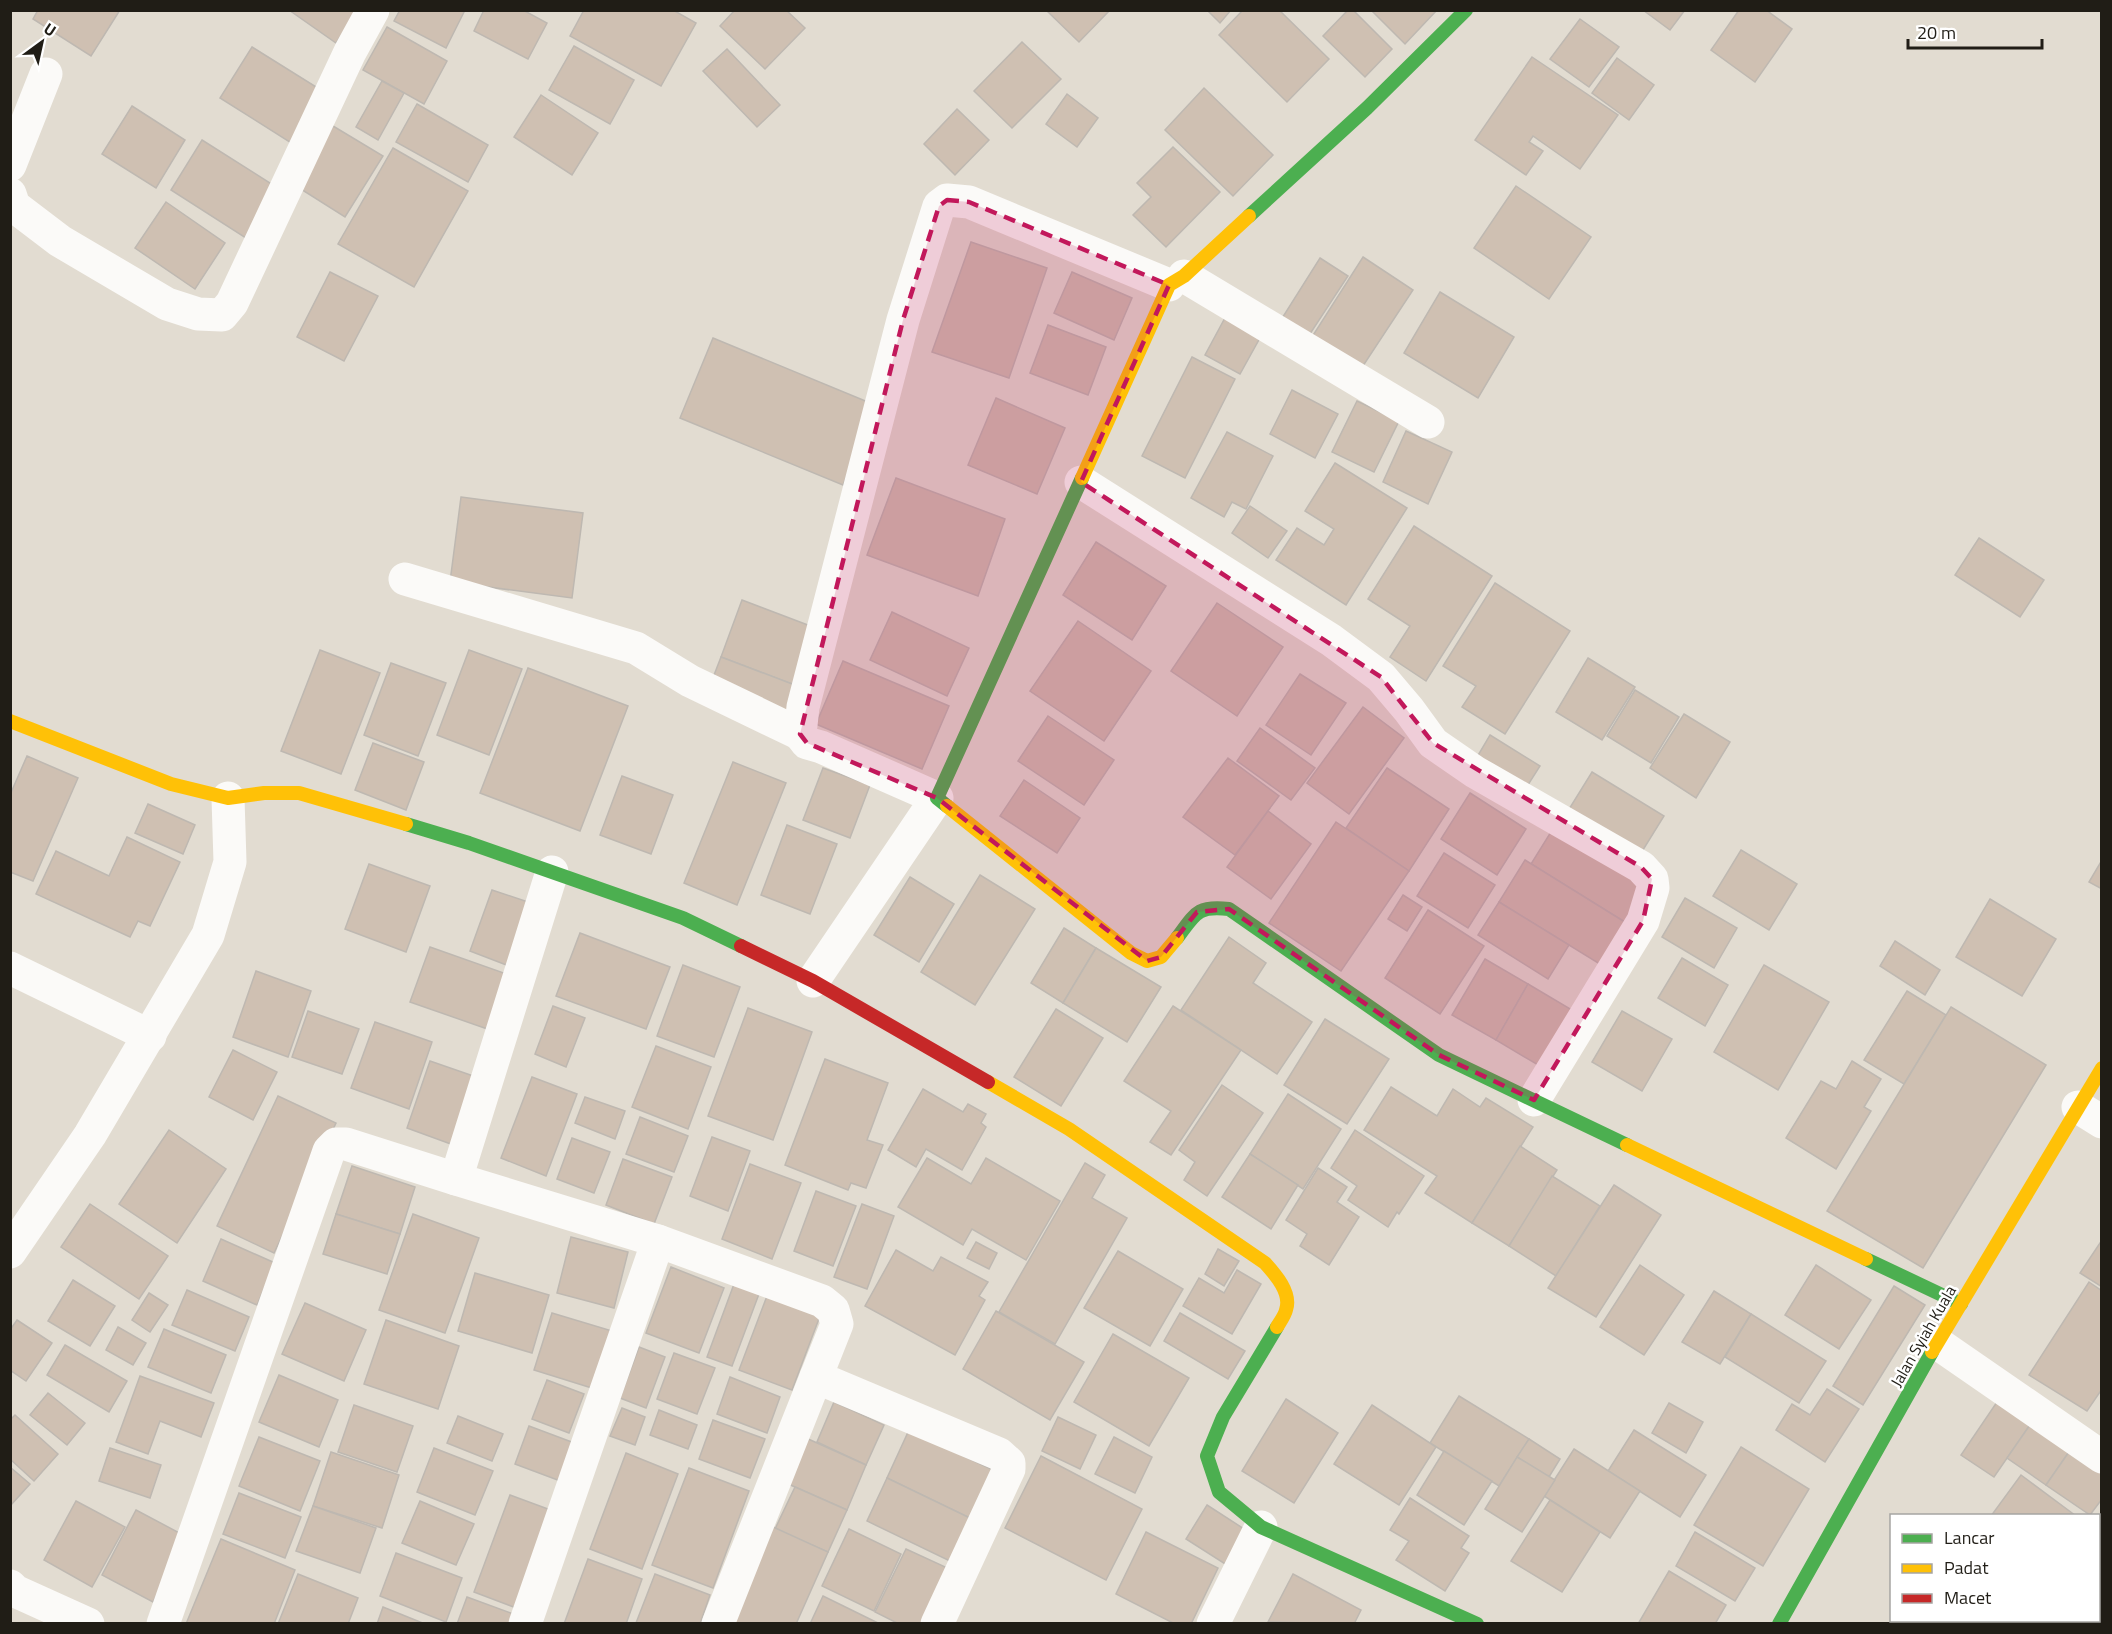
<svg xmlns="http://www.w3.org/2000/svg" width="2112" height="1634" font-family="'Titillium Web',sans-serif">
<style>
.building{fill:#cfc0b2;stroke:#beb8b1;stroke-width:1.5}
.lines{fill:none;stroke-linecap:round;stroke-linejoin:round}
.street{stroke:#fbfaf8;stroke-width:33}
.fast{stroke:#4caf50;stroke-width:14}
.slow{stroke:#ffc107;stroke-width:14}
.jam{stroke:#c62828;stroke-width:14}
.marked{fill:#c2185b;fill-opacity:0.2;stroke:#c2185b;stroke-width:4.5;stroke-dasharray:12 8;stroke-linejoin:round}
.labels{text-anchor:middle;dominant-baseline:central;stroke-width:5;stroke-linejoin:round;paint-order:stroke}
.street-label{font-size:16px;fill:#201d16;stroke:#fff}
</style>
<rect width="100%" height="100%" fill="#e2dcd1"/>
<g class="building">
<path d="M38 10H120L91 56 33 19Z"/>
<path d="M289 10H359L336 43Z"/>
<path d="M400 10H465L446 48 394 21Z"/>
<path d="M484 10H523L547 23 528 59 474 31Z"/>
<path d="M584 10H673L696 23 661 86 570 36Z"/>
<path d="M735 10H786L805 28 765 69 720 26Z"/>
<path d="M1046 10H1110L1079 42Z"/>
<path d="M1207 10H1231L1220 23Z"/>
<path d="M1243 10H1279L1329 59 1287 102 1219 35Z"/>
<path d="M1348 10H1353L1392 49 1365 77 1323 36Z"/>
<path d="M1371 10H1437L1405 44Z"/>
<path d="M1643 10H1685L1670 30Z"/>
<path d="M1739 10H1766L1792 29 1755 82 1711 50Z"/>
<path d="M1580 19 1619 47 1589 87 1550 59Z"/>
<path d="M387 27 447 61 424 104 363 70Z"/>
<path d="M1022 42 1061 79 1012 128 974 91Z"/>
<path d="M574 46 634 80 610 124 549 90Z"/>
<path d="M252 47 329 95 296 146 220 98Z"/>
<path d="M727 49 780 105 757 127 703 71Z"/>
<path d="M1532 57 1618 115 1580 169 1533 136 1529 142 1543 151 1526 175 1475 140Z"/>
<path d="M1617 58 1654 85 1629 120 1592 93Z"/>
<path d="M382 81 404 93 378 140 356 127Z"/>
<path d="M1204 88 1273 155 1233 196 1165 130Z"/>
<path d="M1067 94 1098 118 1077 147 1046 124Z"/>
<path d="M541 95 598 133 572 175 514 137Z"/>
<path d="M417 104 488 145 468 182 396 142Z"/>
<path d="M132 106 185 140 156 188 102 154Z"/>
<path d="M957 109 989 140 955 175 924 144Z"/>
<path d="M333 126 383 156 345 217 296 186Z"/>
<path d="M202 140 281 190 249 240 171 190Z"/>
<path d="M1173 147 1220 192 1166 247 1133 215 1151 197 1137 183Z"/>
<path d="M393 148 468 191 414 287 338 244Z"/>
<path d="M1516 186 1591 237 1549 299 1474 248Z"/>
<path d="M166 202 225 243 195 289 135 248Z"/>
<path d="M971 242 1047 268 1009 378 932 352Z"/>
<path d="M1363 257 1413 290 1359 372 1310 340Z"/>
<path d="M1320 258 1348 276 1306 340 1279 323Z"/>
<path d="M330 272 378 296 344 361 297 337Z"/>
<path d="M1072 272 1132 298 1114 340 1054 313Z"/>
<path d="M1440 292 1514 337 1478 398 1404 353Z"/>
<path d="M1226 316 1261 336 1240 374 1205 355Z"/>
<path d="M1048 325 1106 347 1088 395 1030 373Z"/>
<path d="M713 338 875 405 843 485 680 418Z"/>
<path d="M1192 357 1235 379 1185 478 1142 456Z"/>
<path d="M1292 390 1338 414 1315 458 1270 434Z"/>
<path d="M996 398 1065 428 1037 494 968 465Z"/>
<path d="M1357 401 1399 421 1374 472 1332 452Z"/>
<path d="M1406 431 1452 452 1428 504 1383 482Z"/>
<path d="M1227 432 1273 456 1246 509 1232 502 1224 517 1191 498Z"/>
<path d="M1335 463 1407 508 1346 605 1276 560 1297 528 1324 545 1334 529 1305 511Z"/>
<path d="M896 478 1005 519 978 596 867 555Z"/>
<path d="M461 497 583 513 572 598 450 582Z"/>
<path d="M1250 506 1287 531 1268 558 1232 533Z"/>
<path d="M1414 526 1492 576 1426 681 1390 657 1410 626 1368 599Z"/>
<path d="M1979 538 2044 580 2020 617 1955 575Z"/>
<path d="M1096 542 1166 586 1132 640 1063 595Z"/>
<path d="M1495 583 1570 631 1505 734 1462 707 1476 686 1443 666Z"/>
<path d="M742 600 821 630 800 687 721 657Z"/>
<path d="M1217 603 1283 647 1237 716 1171 671Z"/>
<path d="M892 612 969 648 947 696 870 660Z"/>
<path d="M1078 621 1151 671 1104 741 1030 691Z"/>
<path d="M320 650 380 673 341 774 281 751Z"/>
<path d="M469 650 522 669 489 755 437 735Z"/>
<path d="M721 657 800 687 788 718 709 688Z"/>
<path d="M1588 658 1635 687 1602 740 1556 712Z"/>
<path d="M843 661 949 706 922 769 816 724Z"/>
<path d="M391 663 446 683 418 756 364 735Z"/>
<path d="M528 668 628 706 580 831 480 793Z"/>
<path d="M1300 674 1346 703 1311 755 1266 725Z"/>
<path d="M1635 690 1679 717 1651 763 1607 736Z"/>
<path d="M1363 707 1404 738 1349 814 1307 783Z"/>
<path d="M1684 714 1730 742 1696 798 1650 768Z"/>
<path d="M1048 716 1114 760 1084 805 1018 761Z"/>
<path d="M1260 728 1315 768 1291 800 1237 761Z"/>
<path d="M1490 735 1540 766 1526 788 1477 757Z"/>
<path d="M373 743 424 762 406 810 355 790Z"/>
<path d="M27 756 78 778 33 881 10 872V795Z"/>
<path d="M1228 758 1279 796 1235 855 1183 817Z"/>
<path d="M733 762 786 783 737 905 684 883Z"/>
<path d="M823 768 870 785 850 838 803 820Z"/>
<path d="M1387 768 1449 809 1409 871 1346 828Z"/>
<path d="M1592 772 1664 816 1638 858 1566 814Z"/>
<path d="M622 776 673 795 651 854 600 835Z"/>
<path d="M1024 780 1080 818 1057 853 1000 816Z"/>
<path d="M1470 793 1526 829 1497 875 1441 839Z"/>
<path d="M148 804 195 825 183 854 135 833Z"/>
<path d="M1268 811 1311 844 1271 899 1227 867Z"/>
<path d="M1336 822 1409 871 1341 971 1269 923Z"/>
<path d="M787 825 837 844 810 914 761 895Z"/>
<path d="M1554 827 1651 887 1628 924 1531 864Z"/>
<path d="M127 837 180 862 150 926 138 921 130 937 36 894 56 851 109 876Z"/>
<path d="M1741 850 1797 884 1769 930 1713 896Z"/>
<path d="M1444 853 1495 885 1468 928 1417 896Z"/>
<path d="M1525 860 1628 924 1603 966 1499 902Z"/>
<path d="M2102 860V889L2089 882Z"/>
<path d="M369 864 430 886 406 952 345 929Z"/>
<path d="M980 875 1035 909 975 1005 921 972Z"/>
<path d="M910 877 954 904 919 962 874 935Z"/>
<path d="M492 890 531 903 509 966 470 951Z"/>
<path d="M1403 895 1422 907 1407 931 1388 919Z"/>
<path d="M1685 898 1737 928 1714 968 1662 937Z"/>
<path d="M1990 899 2056 939 2022 996 1956 957Z"/>
<path d="M1499 902 1569 945 1548 979 1478 935Z"/>
<path d="M1428 910 1484 946 1440 1014 1385 978Z"/>
<path d="M1064 928 1096 948 1063 1003 1031 983Z"/>
<path d="M580 933 670 967 646 1029 556 996Z"/>
<path d="M1229 937 1266 963 1253 983 1312 1022 1277 1074 1181 1010Z"/>
<path d="M1895 941 1940 970 1925 995 1880 966Z"/>
<path d="M430 947 515 977 496 1032 410 1002Z"/>
<path d="M1096 948 1161 987 1127 1042 1063 1003Z"/>
<path d="M1682 958 1728 985 1705 1026 1658 998Z"/>
<path d="M1485 959 1528 984 1496 1040 1452 1015Z"/>
<path d="M683 965 740 987 714 1057 657 1036Z"/>
<path d="M1764 965 1829 1002 1778 1090 1714 1052Z"/>
<path d="M256 971 311 991 288 1057 233 1037Z"/>
<path d="M1528 984 1577 1013 1545 1069 1496 1040Z"/>
<path d="M1907 991 1946 1015 1904 1084 1864 1060Z"/>
<path d="M553 1006 585 1018 566 1067 535 1054Z"/>
<path d="M1173 1006 1241 1050 1171 1155 1150 1142 1171 1111 1124 1081Z"/>
<path d="M1951 1007 2046 1065 1923 1268 1827 1211Z"/>
<path d="M748 1008 812 1032 773 1140 708 1116Z"/>
<path d="M1056 1009 1103 1038 1061 1106 1014 1077Z"/>
<path d="M308 1011 359 1029 342 1074 292 1057Z"/>
<path d="M1622 1011 1672 1039 1642 1091 1592 1062Z"/>
<path d="M1325 1019 1389 1059 1347 1124 1284 1085Z"/>
<path d="M375 1022 432 1042 409 1109 351 1088Z"/>
<path d="M656 1046 711 1067 688 1129 632 1107Z"/>
<path d="M233 1050 277 1072 253 1120 209 1097Z"/>
<path d="M825 1059 888 1083 867 1140 883 1145 866 1188 851 1183 848 1190 785 1165Z"/>
<path d="M430 1061 482 1079 459 1147 407 1128Z"/>
<path d="M1852 1061 1881 1079 1864 1107 1871 1111 1836 1169 1786 1138 1821 1081 1836 1089Z"/>
<path d="M532 1077 577 1094 546 1176 501 1158Z"/>
<path d="M1222 1085 1263 1113 1207 1196 1184 1180 1195 1162 1179 1150Z"/>
<path d="M1391 1087 1437 1116 1453 1089 1480 1107 1486 1098 1533 1127 1472 1223 1425 1193 1437 1176 1364 1130Z"/>
<path d="M923 1089 963 1112 968 1104 986 1114 981 1123 986 1127 962 1170 926 1149 916 1167 888 1150Z"/>
<path d="M1288 1094 1341 1129 1303 1189 1250 1154Z"/>
<path d="M278 1096 336 1123 274 1253 217 1226Z"/>
<path d="M585 1097 625 1111 615 1139 575 1123Z"/>
<path d="M640 1117 688 1136 674 1172 626 1154Z"/>
<path d="M169 1130 226 1169 177 1243 119 1204Z"/>
<path d="M1355 1130 1424 1176 1399 1214 1397 1212 1388 1227 1348 1200 1357 1186 1331 1168Z"/>
<path d="M712 1137 750 1151 728 1211 690 1196Z"/>
<path d="M572 1138 610 1152 594 1193 557 1179Z"/>
<path d="M1520 1146 1557 1170 1509 1246 1472 1223Z"/>
<path d="M1250 1154 1298 1185 1271 1229 1222 1197Z"/>
<path d="M927 1158 971 1184 986 1158 1060 1201 1026 1260 972 1229 963 1245 898 1207Z"/>
<path d="M623 1159 672 1177 654 1224 606 1205Z"/>
<path d="M1085 1163 1105 1175 1092 1198 1127 1218 1055 1344 999 1312Z"/>
<path d="M750 1164 801 1183 772 1259 722 1239Z"/>
<path d="M352 1166 415 1187 400 1234 336 1214Z"/>
<path d="M1318 1168 1347 1187 1337 1202 1359 1217 1329 1265 1300 1246 1307 1234 1286 1220Z"/>
<path d="M1552 1176 1600 1206 1556 1276 1509 1246Z"/>
<path d="M1614 1185 1661 1215 1596 1317 1548 1288Z"/>
<path d="M816 1191 856 1206 833 1266 794 1251Z"/>
<path d="M90 1204 168 1256 139 1299 61 1247Z"/>
<path d="M862 1204 894 1216 867 1289 834 1277Z"/>
<path d="M336 1214 400 1234 387 1274 323 1254Z"/>
<path d="M413 1214 479 1238 445 1333 379 1310Z"/>
<path d="M571 1237 628 1252 614 1308 557 1293Z"/>
<path d="M221 1239 275 1263 257 1305 203 1281Z"/>
<path d="M2102 1240V1287L2080 1273Z"/>
<path d="M976 1242 997 1253 989 1269 967 1258Z"/>
<path d="M1218 1249 1239 1261 1224 1286 1205 1274Z"/>
<path d="M896 1250 933 1271 941 1257 988 1282 979 1296 985 1300 955 1355 865 1306Z"/>
<path d="M1118 1251 1183 1289 1150 1346 1084 1308Z"/>
<path d="M1640 1265 1684 1295 1644 1355 1600 1327Z"/>
<path d="M1816 1265 1871 1300 1839 1349 1785 1315Z"/>
<path d="M671 1267 724 1288 699 1353 646 1333Z"/>
<path d="M1237 1270 1261 1284 1232 1334 1183 1306 1199 1278 1224 1293Z"/>
<path d="M475 1273 549 1295 532 1353 458 1331Z"/>
<path d="M73 1280 115 1306 90 1346 48 1321Z"/>
<path d="M2089 1282 2102 1291V1389L2087 1411 2029 1375Z"/>
<path d="M734 1284 759 1294 732 1366 707 1357Z"/>
<path d="M1894 1286 1925 1305 1863 1405 1833 1386Z"/>
<path d="M187 1290 249 1317 235 1351 172 1325Z"/>
<path d="M1714 1291 1751 1314 1720 1364 1682 1342Z"/>
<path d="M149 1293 168 1305 150 1332 132 1320Z"/>
<path d="M767 1296 820 1316 792 1390 739 1370Z"/>
<path d="M305 1303 366 1330 344 1381 282 1354Z"/>
<path d="M996 1311 1084 1362 1050 1420 963 1369Z"/>
<path d="M552 1313 612 1331 595 1389 534 1370Z"/>
<path d="M1180 1313 1245 1351 1228 1379 1164 1341Z"/>
<path d="M1751 1314 1826 1361 1799 1403 1725 1357Z"/>
<path d="M17 1320 52 1343 26 1381 10 1370V1330Z"/>
<path d="M386 1320 459 1346 438 1409 364 1384Z"/>
<path d="M118 1327 146 1343 133 1365 106 1350Z"/>
<path d="M164 1329 226 1355 211 1393 148 1367Z"/>
<path d="M1113 1334 1189 1378 1149 1446 1074 1402Z"/>
<path d="M65 1345 127 1381 109 1412 47 1375Z"/>
<path d="M639 1347 665 1357 646 1408 620 1398Z"/>
<path d="M674 1353 715 1368 697 1414 657 1399Z"/>
<path d="M279 1375 338 1400 319 1447 259 1422Z"/>
<path d="M140 1376 214 1403 201 1437 160 1421 148 1454 116 1442Z"/>
<path d="M730 1377 780 1397 767 1433 717 1414Z"/>
<path d="M547 1380 584 1394 569 1433 532 1419Z"/>
<path d="M1827 1389 1859 1409 1825 1462 1776 1430 1792 1404 1810 1415Z"/>
<path d="M48 1393 85 1423 67 1445 30 1415Z"/>
<path d="M1459 1396 1529 1439 1499 1486 1430 1443Z"/>
<path d="M1286 1399 1338 1433 1294 1503 1242 1471Z"/>
<path d="M1999 1399 2032 1422 1994 1477 1961 1455Z"/>
<path d="M834 1402 884 1425 866 1465 817 1442Z"/>
<path d="M1669 1403 1703 1422 1686 1453 1652 1433Z"/>
<path d="M354 1405 413 1426 397 1472 338 1452Z"/>
<path d="M1372 1405 1436 1447 1399 1505 1334 1464Z"/>
<path d="M622 1408 645 1417 635 1445 610 1436Z"/>
<path d="M659 1410 697 1425 688 1449 650 1435Z"/>
<path d="M15 1415 58 1454 34 1481 10 1459V1420Z"/>
<path d="M458 1416 503 1434 492 1461 447 1443Z"/>
<path d="M1058 1417 1096 1435 1080 1469 1042 1451Z"/>
<path d="M713 1420 765 1439 750 1478 699 1459Z"/>
<path d="M2032 1422 2071 1449 2046 1485 2007 1458Z"/>
<path d="M529 1426 577 1444 563 1482 515 1464Z"/>
<path d="M909 1430 995 1471 972 1519 887 1478Z"/>
<path d="M1634 1430 1706 1475 1680 1517 1608 1471Z"/>
<path d="M259 1437 320 1461 300 1511 239 1486Z"/>
<path d="M1114 1437 1152 1457 1135 1493 1095 1474Z"/>
<path d="M806 1438 866 1465 847 1510 786 1483Z"/>
<path d="M1529 1439 1560 1459 1549 1477 1517 1457Z"/>
<path d="M1741 1447 1809 1489 1763 1566 1694 1525Z"/>
<path d="M110 1448 161 1465 150 1498 99 1481Z"/>
<path d="M434 1448 493 1471 475 1515 417 1492Z"/>
<path d="M1574 1449 1640 1491 1610 1538 1544 1496Z"/>
<path d="M2071 1449 2102 1470V1499L2090 1515 2046 1485Z"/>
<path d="M1444 1451 1492 1481 1464 1525 1417 1495Z"/>
<path d="M331 1452 399 1475 382 1528 313 1506Z"/>
<path d="M626 1453 678 1474 642 1569 590 1549Z"/>
<path d="M1041 1456 1142 1509 1106 1580 1005 1528Z"/>
<path d="M1517 1457 1555 1480 1522 1532 1485 1509Z"/>
<path d="M10 1467 30 1484 10 1506Z"/>
<path d="M689 1468 749 1491 713 1588 652 1565Z"/>
<path d="M2021 1475 2076 1516H1991Z"/>
<path d="M887 1478 972 1519 952 1562 867 1521Z"/>
<path d="M795 1487 847 1510 828 1552 775 1529Z"/>
<path d="M239 1493 301 1517 285 1558 223 1534Z"/>
<path d="M510 1495 556 1512 519 1609 474 1592Z"/>
<path d="M1410 1498 1469 1536 1461 1548 1469 1553 1445 1591 1396 1560 1409 1541 1390 1530Z"/>
<path d="M1550 1500 1600 1532 1562 1592 1511 1561Z"/>
<path d="M76 1501 125 1527 92 1587 44 1560Z"/>
<path d="M420 1501 474 1524 456 1565 402 1543Z"/>
<path d="M1207 1505 1255 1536 1233 1569 1186 1539Z"/>
<path d="M313 1506 376 1528 360 1573 296 1551Z"/>
<path d="M136 1510 187 1537 153 1602 102 1575Z"/>
<path d="M771 1526 828 1552 796 1624H728Z"/>
<path d="M849 1529 901 1554 874 1611 822 1586Z"/>
<path d="M1146 1532 1218 1568 1191 1624H1175L1116 1594Z"/>
<path d="M1695 1532 1755 1568 1735 1601 1676 1566Z"/>
<path d="M2098 1532 2102 1534V1563L2098 1567Z"/>
<path d="M221 1539 295 1570 274 1624H186Z"/>
<path d="M906 1549 954 1571 928 1624H899L875 1612Z"/>
<path d="M396 1553 462 1578 446 1622 380 1596Z"/>
<path d="M588 1559 642 1579 626 1624H564Z"/>
<path d="M1669 1571 1726 1605 1715 1624H1638Z"/>
<path d="M298 1574 358 1598 348 1624H278Z"/>
<path d="M655 1574 710 1595 700 1624 636 1623Z"/>
<path d="M1293 1574 1361 1610 1354 1624 1268 1622Z"/>
<path d="M2098 1585 2102 1587V1624H2068L2070 1620H2098Z"/>
<path d="M823 1596 880 1624H810Z"/>
<path d="M467 1597 516 1615 513 1624H457Z"/>
<path d="M383 1607 425 1624H377Z"/>
<path d="M1922 1620H2024V1621L2023 1624H1920Z"/>
</g>
<g class="lines">
<g class="street">
<path d="M10 165 46 74"/>
<path d="M10 194 14 206 60 241 167 304 198 314 222 315 232 303 350 52 373 10"/>
<path d="M1184 276 1428 422"/>
<path d="M1081 482 1331 640 1381 677 1409 710 1433 743 1475 772 1641 867 1652 879 1653 888 1643 921 1534 1100"/>
<path d="M405 579 636 648 690 681 800 734"/>
<path d="M552 872 456 1179 658 1241 822 1301 833 1310 837 1324 816 1377 999 1454 1009 1463V1469L937 1624"/>
<path d="M10 968 150 1036"/>
<path d="M813 981 937 798 821 747 807 743 800 734 803 707 903 320 939 206 947 200 969 202 1169 285"/>
<path d="M2078 1107 2102 1122"/>
<path d="M10 1252 90 1135 208 935 230 862 228 798"/>
<path d="M1937 1343 2102 1457"/>
<path d="M10 1586 15 1591 88 1624"/>
<path d="M163 1624 329 1151 336 1144H346L456 1179"/>
<path d="M525 1624 658 1241"/>
<path d="M718 1624 816 1377"/>
<path d="M1213 1624 1261 1527"/>
</g>
<g class="fast">
<path d="M1249 216 1367 108 1466 10"/>
<path d="M947 806 937 798 1082 478"/>
<path d="M406 824 469 843 683 918 741 946"/>
<path d="M1177 938C1195 914 1197 905 1229 909L1439 1055 1627 1145"/>
<path d="M1866 1259 1961 1304"/>
<path d="M1277 1327 1223 1417 1207 1456 1219 1492 1261 1527 1477 1624"/>
<path d="M1779 1624 1932 1352"/>
</g>
<g class="slow">
<path d="M1082 478 1169 285 1184 276 1249 216"/>
<path d="M10 721 171 784 228 798 264 793H299L406 824"/>
<path d="M947 806 1131 953 1147 961 1161 957 1177 938"/>
<path d="M988 1082 1069 1129 1265 1263C1275 1274 1292 1293 1286 1310 1285 1315 1280 1322 1277 1327"/>
<path d="M1627 1145 1866 1259"/>
<path d="M1932 1352 2102 1068"/>
</g>
<path class="jam" d="M741 946 813 981 988 1082"/>
</g>
<path class="marked" d="M947 200 969 202 1169 285 1081 482 1381 677 1433 743 1641 867 1652 879 1643 921 1534 1100 1439 1055 1229 909 1197 912 1161 957 1147 961 937 798 807 743 800 734 903 320 939 206Z"/>
<g class="labels">
<g class="street-label">
<text transform="translate(1923 1336) rotate(-60)">Jalan Syiah Kuala</text>
</g>
</g>
<rect width="2112" height="1634" fill="none" stroke="#201d16" stroke-width="24"/>
<rect x="1890" y="1514" width="210" height="108" fill="#ffffff" stroke="#a6a5a2" stroke-width="1.5"/>
<rect x="1902" y="1534" width="30" height="9" fill="#4caf50" stroke="#a6a5a2" stroke-width="1.5"/>
<text x="1944" y="1544" font-size="18" fill="#201d16">Lancar</text>
<rect x="1902" y="1564" width="30" height="9" fill="#ffc107" stroke="#a6a5a2" stroke-width="1.5"/>
<text x="1944" y="1574" font-size="18" fill="#201d16">Padat</text>
<rect x="1902" y="1594" width="30" height="9" fill="#c62828" stroke="#a6a5a2" stroke-width="1.5"/>
<text x="1944" y="1604" font-size="18" fill="#201d16">Macet</text>
<g transform="translate(42 42) rotate(33)" stroke="#ffffff" stroke-width="4.5" paint-order="stroke">
<path d="M0-4.5L10 22L0 15L-10 22Z" fill="#201d16"/>
<text y="-9" font-size="16" font-weight="bold" text-anchor="middle" fill="#201d16">U</text>
</g>
<path d="M1908 39v9h134v-9" fill="none" stroke="#201d16" stroke-width="3"/>
<text x="1917" y="39" font-size="18" fill="#201d16" stroke="#ffffff" stroke-width="4.5" paint-order="stroke">20 m</text>
</svg>
